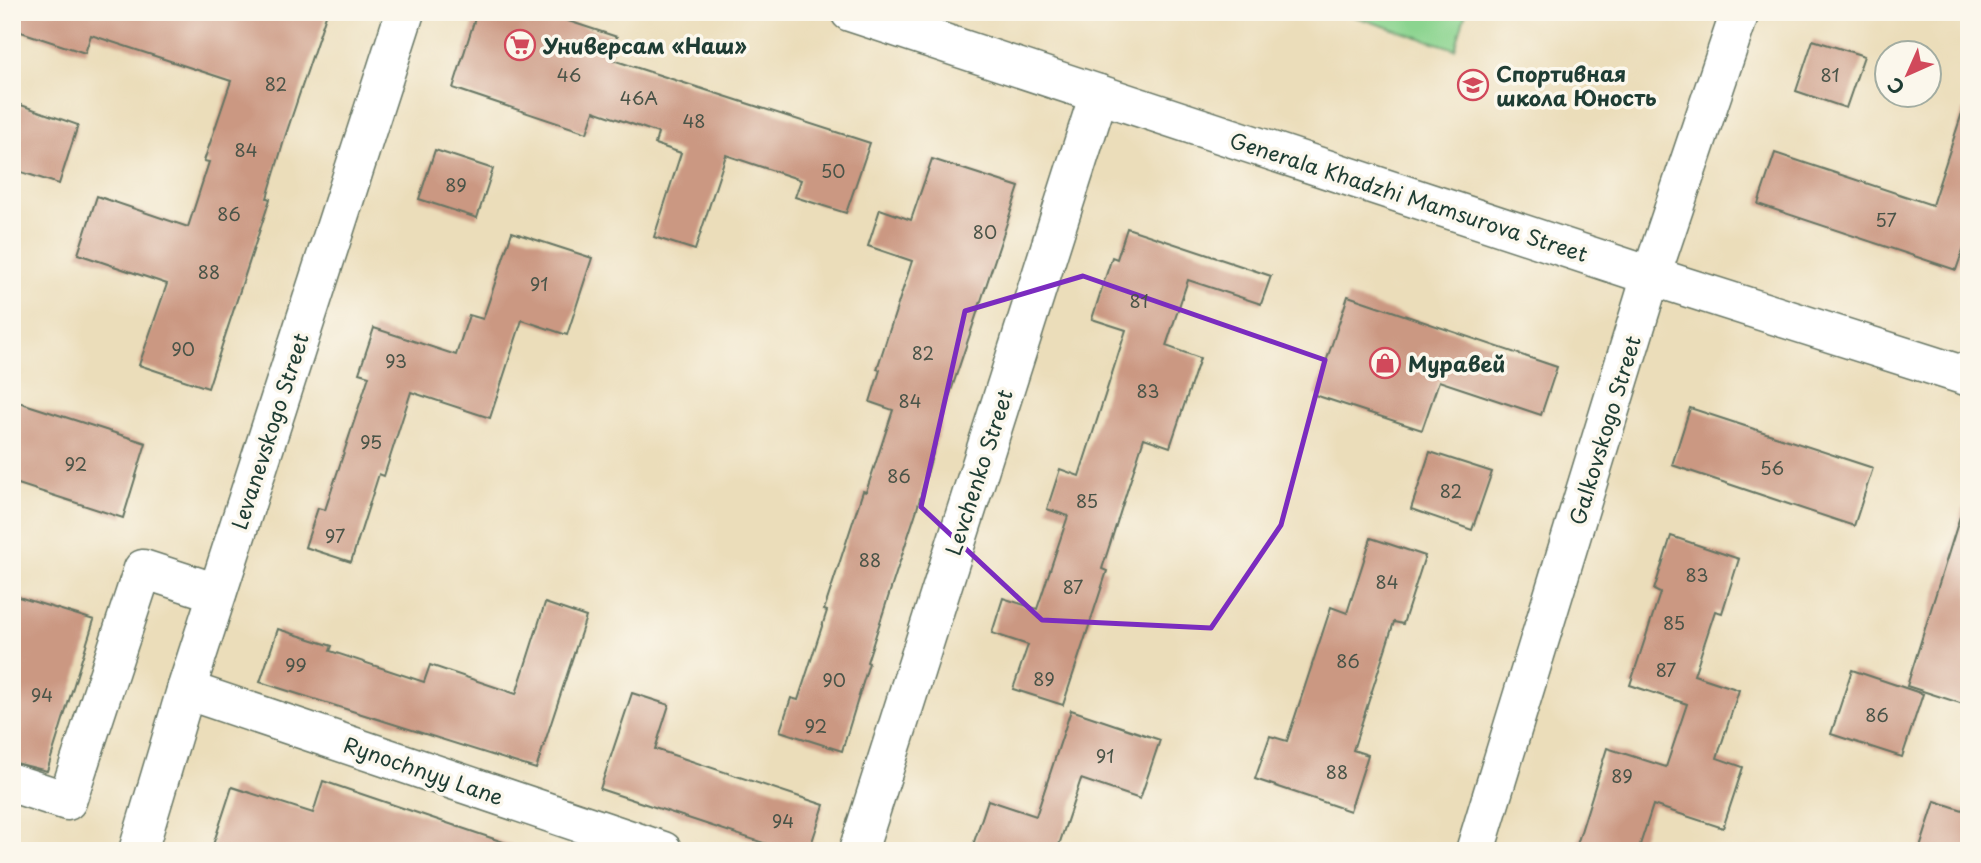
<svg xmlns="http://www.w3.org/2000/svg" width="1981" height="863" font-family="'Playpen Sans',sans-serif">
<style>
.green{fill:#8bd48f;stroke:#558862;stroke-width:2}
.building{fill:#cb9882}
.lines{fill:none;stroke-linecap:round;stroke-linejoin:round}
.minor-casing{stroke:#667563;stroke-width:41}
.major-casing{stroke:#667563;stroke-width:41}
.minor{stroke:#fff;stroke-width:38}
.major{stroke:#fff;stroke-width:38}
.marked{fill:none;stroke:#7b2cbf;stroke-width:5;stroke-linejoin:round}
.labels{text-anchor:middle;dominant-baseline:central;stroke-width:7;stroke-linejoin:round;paint-order:stroke}
.number-label{font-size:18px;fill:#4a5448}
.poi-label{font-size:21px;font-weight:bold;fill:#1f3d34;stroke:#fbf7ec;text-anchor:start}
.street-label{font-size:21px;fill:#1f3d34;stroke:#fbf7ec}
</style>
<rect width="100%" height="100%" fill="#fbf7ec"/>
<filter id="ink" filterUnits="userSpaceOnUse"><feTurbulence type="fractalNoise" baseFrequency=".0143" numOctaves="2"/><feDisplacementMap in="SourceGraphic" scale="14" xChannelSelector="R" yChannelSelector="G"/><feConvolveMatrix kernelMatrix="1 2 1 2 8 2 1 2 1" color-interpolation-filters="sRGB"/></filter>
<filter id="wash" filterUnits="userSpaceOnUse"><feTurbulence type="fractalNoise" baseFrequency=".00686" numOctaves="4" result="noise"/><feDisplacementMap in="SourceGraphic" scale="28" xChannelSelector="R" yChannelSelector="G"/><feGaussianBlur stdDeviation="1.57" result="paint"/><feColorMatrix in="noise" values="0 0 0 0 0 0 0 0 0 0 0 0 0 0 0 0 0 1.4 0 .05"/><feComposite in="paint" operator="in"/></filter>
<g filter="url(#wash)">
<rect width="100%" height="100%" fill="#ebddba"/>
<path class="green" d="M1340 12H1466L1455 49Z"/>
<g id="blocks">
<g class="building">
<path d="M12 12H327L285 137 267 198 270 199 208 388 139 365 167 284 78 254 97 196 188 227 209 162 204 161 231 81 91 35 85 53 12 29Z"/>
<path d="M477 12H541L617 37 610 59 870 143 846 213 795 197 801 180 726 155 695 250 654 237 681 153 655 144 658 133 594 111 587 133 453 88Z"/>
<path d="M1813 40 1864 56 1846 108 1796 91Z"/>
<path d="M21 105 78 125 59 184 12 169V131Z"/>
<path d="M1963 110 1969 111V233L1956 270 1758 204 1775 153 1932 205Z"/>
<path d="M435 150 493 169 477 218 419 199Z"/>
<path d="M932 159 1019 187 949 397 917 509 867 662 869 663 842 751 780 731 791 698 798 700 827 611 824 610 863 491 866 492 893 410 870 402 880 370 877 369 912 261 868 246 880 209 911 220Z"/>
<path d="M1127 228 1271 276 1261 304 1188 280 1166 346 1200 358 1170 447 1144 438 1102 569 1107 571 1063 705 1013 689 1028 645 992 633 1003 598 1037 609 1068 516 1047 509 1060 469 1079 476 1126 330 1092 319 1112 257 1117 259Z"/>
<path d="M512 232 592 258 567 335 522 320 490 418 411 392 384 476 379 474 351 562 305 547 318 508 325 510 369 376 359 373 374 328 456 355 469 315 483 319Z"/>
<path d="M1348 296 1557 367 1541 415 1439 381 1422 430 1315 395Z"/>
<path d="M12 400 146 443 123 518 12 482Z"/>
<path d="M1690 408 1873 468 1854 526 1672 465Z"/>
<path d="M1430 452 1492 472 1472 530 1411 509Z"/>
<path d="M1963 507 1969 508V706L1907 686Z"/>
<path d="M1671 536 1739 559 1722 613 1715 611 1694 675 1739 690 1717 758 1743 767 1723 828 1653 805 1638 851H1575L1607 748 1666 767 1687 704 1630 685 1660 593 1654 590Z"/>
<path d="M1371 538 1425 556 1403 624 1394 622 1353 750 1368 755 1350 811 1255 779 1270 736 1287 741 1331 607 1347 613Z"/>
<path d="M12 595 94 620 47 771 12 762Z"/>
<path d="M545 603 586 617 536 769 260 682 278 629 332 646 330 651 424 682 430 665 516 694Z"/>
<path d="M1852 670 1923 694 1902 757 1831 734Z"/>
<path d="M632 693 669 705 655 749 824 805 809 851H788L600 789Z"/>
<path d="M1071 710 1160 740 1140 799 1081 779 1057 851H971L988 800 1036 816Z"/>
<path d="M323 781 512 845 511 851H211L232 787 313 813Z"/>
<path d="M1935 801 1969 812V851H1919Z"/>
</g>
</g>
</g>
<g filter="url(#ink)">
<use href="#blocks" fill-opacity="0" stroke="#667563" stroke-width="2"/>
<g class="lines">
<g class="minor-casing">
<g id="minor">
<path d="M186 690 663 851"/>
<path d="M12 783 67 801 143 569 217 593"/>
<path d="M138 851 186 690 405 12"/>
<path d="M858 851 1099 94"/>
<path d="M1475 851 1651 276 1740 12"/>
</g>
</g>
<g class="major-casing">
<path id="major" d="M850 12 1651 276 1969 377"/>
</g>
<use href="#minor" class="minor"/>
<use href="#major" class="major"/>
</g>
</g>
<path class="marked" d="M1083 276 1325 360 1281 525 1211 628 1042 620 921 507 965 311Z"/>
<defs>
<g id="supermarket-ring" transform="scale(1.575)"><circle r="9.5" fill="#fbf7ec" stroke="#d1495b" stroke-width="1.5"/><path d="M-6-5.5h2.5l.6 2H6L4.5 2H-2.5L-4.4-4H-6ZM-1.5 3.2a1.3 1.3 0 1 0 .1 0ZM3 3.2a1.3 1.3 0 1 0 .1 0Z" fill="#d1495b"/></g>
<g id="school-ring" transform="scale(1.575)"><circle r="9.5" fill="#fbf7ec" stroke="#d1495b" stroke-width="1.5"/><path d="M0-5L7-2L0 1L-7-2ZM-4 1L0 2.5L4 1V4Q0 6-4 4Z" fill="#d1495b"/></g>
<g id="shop-ring" transform="scale(1.575)"><circle r="9.5" fill="#fbf7ec" stroke="#d1495b" stroke-width="1.5"/><path d="M-5-2.5h2.3a2.7 3.5 0 0 1 5.4 0H5L5.5 6h-11ZM-1.5-2.5h3a1.5 2.3 0 0 0-3 0Z" fill="#d1495b"/></g>
</defs>
<g fill-rule="evenodd">
<use href="#supermarket-ring" x="520" y="45"/>
<use href="#school-ring" x="1473" y="85"/>
<use href="#shop-ring" x="1385" y="363"/>
</g>
<g class="labels">
<g class="number-label">
<text x="569" y="74">46</text>
<text x="1830" y="74">81</text>
<text x="276" y="83">82</text>
<text x="639" y="97">46А</text>
<text x="694" y="120">48</text>
<text x="246" y="149">84</text>
<text x="833" y="170">50</text>
<text x="456" y="184">89</text>
<text x="229" y="213">86</text>
<text x="1886" y="219">57</text>
<text x="985" y="231">80</text>
<text x="209" y="271">88</text>
<text x="539" y="283">91</text>
<text x="1139" y="300">81</text>
<text x="183" y="348">90</text>
<text x="923" y="352">82</text>
<text x="396" y="360">93</text>
<text x="1148" y="390">83</text>
<text x="910" y="400">84</text>
<text x="371" y="441">95</text>
<text x="76" y="463">92</text>
<text x="1772" y="467">56</text>
<text x="899" y="475">86</text>
<text x="1451" y="490">82</text>
<text x="1087" y="500">85</text>
<text x="335" y="535">97</text>
<text x="870" y="559">88</text>
<text x="1697" y="574">83</text>
<text x="1387" y="581">84</text>
<text x="1073" y="586">87</text>
<text x="1674" y="622">85</text>
<text x="1348" y="660">86</text>
<text x="296" y="664">99</text>
<text x="1666" y="669">87</text>
<text x="1044" y="678">89</text>
<text x="834" y="679">90</text>
<text x="42" y="694">94</text>
<text x="1877" y="714">86</text>
<text x="816" y="725">92</text>
<text x="1105" y="755">91</text>
<text x="1337" y="771">88</text>
<text x="1622" y="775">89</text>
<text x="783" y="820">94</text>
</g>
<g class="poi-label">
<text x="543" y="45">Универсам «Наш»</text>
<text x="1496" y="73">Спортивная<tspan x="1496" dy="24">школа Юность</tspan></text>
<text x="1408" y="363">Муравей</text>
</g>
<g class="street-label">
<text transform="translate(1409 196) rotate(18)">Generala Khadzhi Mamsurova Street</text>
<text transform="translate(1604 430) rotate(-73)">Galkovskogo Street</text>
<text transform="translate(269 431) rotate(-72)">Levanevskogo Street</text>
<text transform="translate(978 472) rotate(-72)">Levchenko Street</text>
<text transform="translate(424 770) rotate(19)">Rynochnyy Lane</text>
</g>
</g>
<rect width="1981" height="863" fill="none" stroke="#fbf7ec" stroke-width="42"/>
<g transform="translate(1908 74) rotate(225)"><circle r="33" fill="#fbf7ec" stroke="#a3ada2" stroke-width="2"/>
<path d="M0-5L12 26L0 18L-12 26Z" fill="#d1495b"/>
<text y="-10" font-size="19" font-weight="bold" text-anchor="middle" fill="#1f3d34">С</text>
</g>
</svg>
